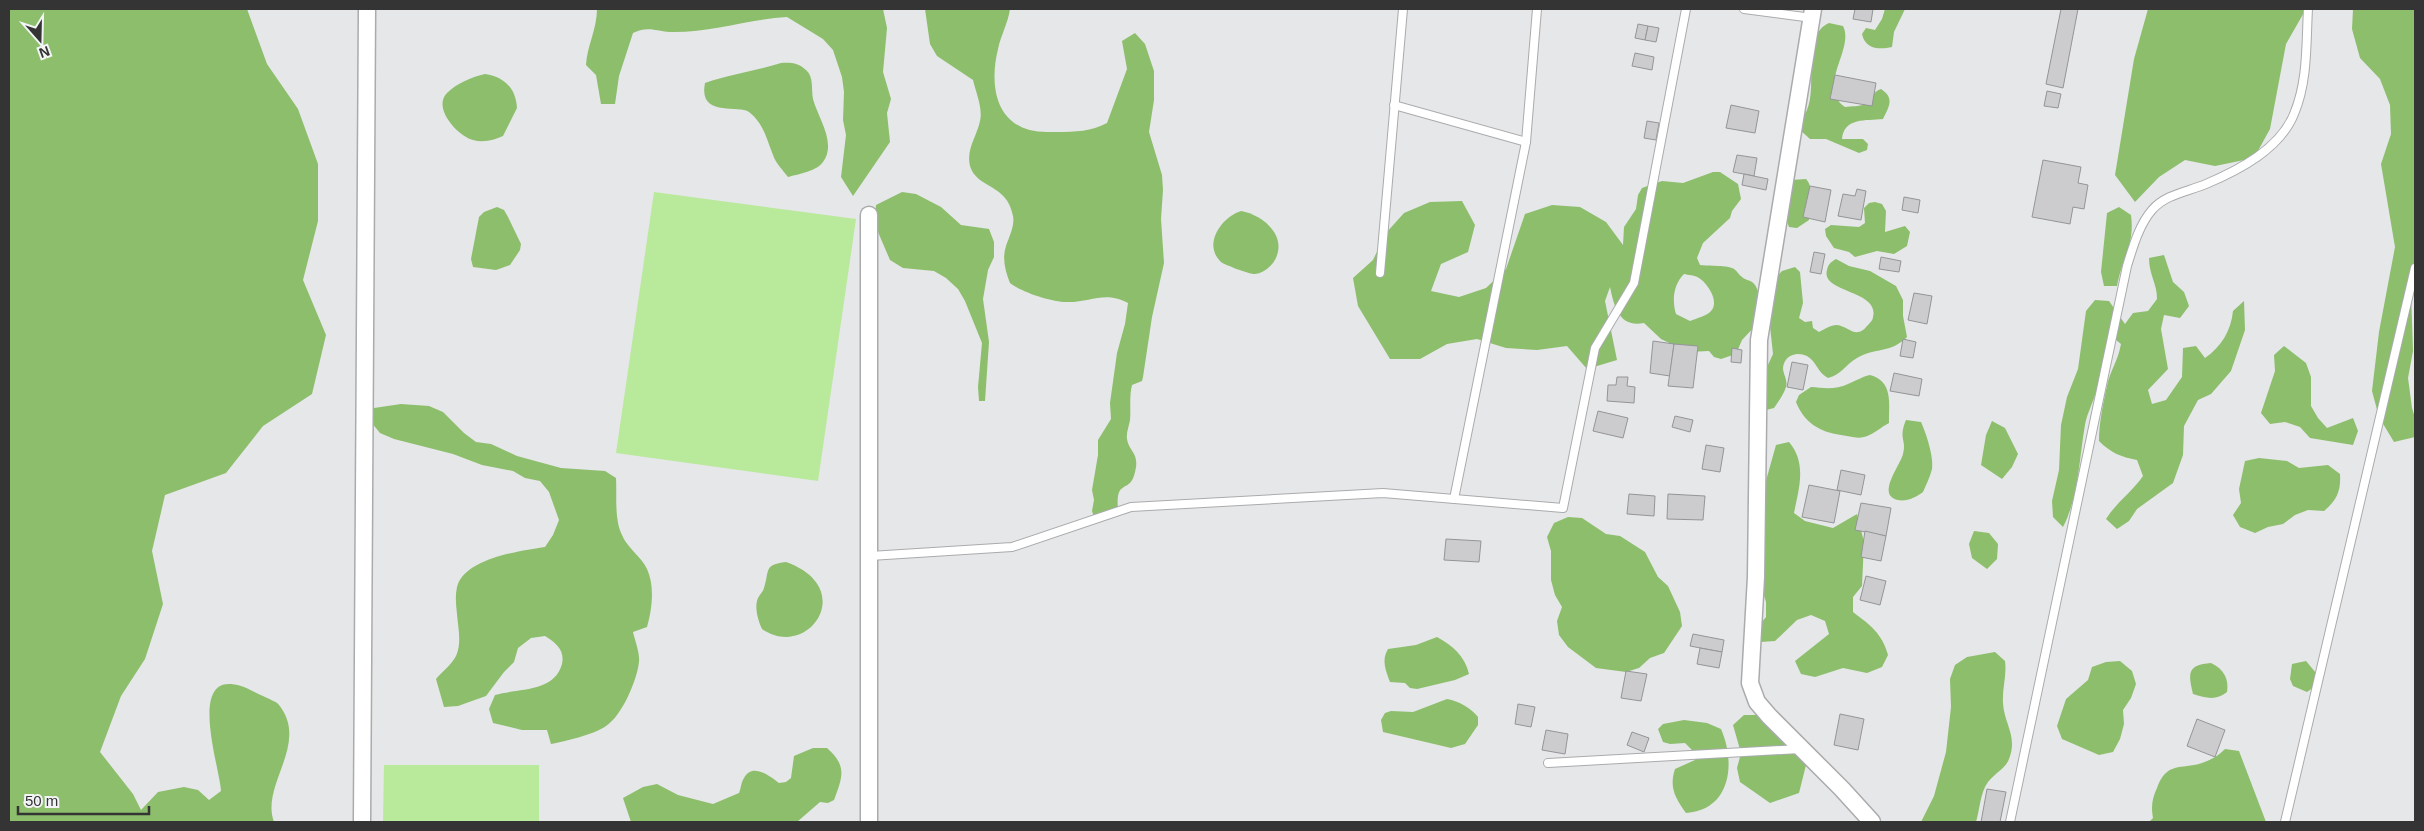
<svg xmlns="http://www.w3.org/2000/svg" width="2424" height="831" font-family="Arial,sans-serif">
<style>
.green{fill:#b9e99b}
.forest{fill:#8cbe6c;fill-rule:evenodd}
.building{fill:#ccccce;stroke:#949596}
.lines{fill:none;stroke-linecap:round;stroke-linejoin:round}
.lane-casing{stroke:#aaabad;stroke-width:10}
.street-casing{stroke:#aaabad;stroke-width:19}
.lane{stroke:#fff;stroke-width:8}
.street{stroke:#fff;stroke-width:16}
</style>
<rect width="100%" height="100%" fill="#e6e7e8"/>
<g class="green">
<path d="M654 192 856 219 818 481 616 453Z"/>
<path d="M384 765H539V822H383Z"/>
</g>
<g class="forest">
<path d="M9 9H247L267 64 298 109 318 164V221L303 280 326 335 312 394 263 426 226 473 165 495 152 551 163 604 145 659 121 696 100 752 133 794 141 810 158 792 184 787 198 790 209 800 221 791C220 769 190 681 231 684 243 685 252 691 263 696 268 699 276 701 279 705 310 744 260 785 274 822H9Z"/>
<path d="M597 9H883L887 28 883 72 891 99 887 113 890 142 853 196 841 177 846 135 843 120 844 92 842 77 833 50 823 39 787 17C748 19 710 33 670 32 654 31 648 26 633 33L619 76 615 104H601L596 75 586 65C587 46 597 29 597 9Z"/>
<path d="M925 9H1010C1008 23 1001 35 998 49 988 90 998 132 1047 132 1069 132 1088 133 1107 123L1127 69 1122 41 1135 33 1145 44 1154 71V100L1149 132 1162 175 1163 190 1161 219 1164 263 1152 317 1143 377 1142 381 1132 385C1129 397 1131 408 1130 420 1129 426 1126 433 1127 439 1129 452 1140 453 1135 472 1130 495 1115 477 1118 510L1094 517 1092 511 1094 500 1092 490 1098 455V440L1111 419 1110 403 1117 353 1125 324 1128 303C1104 290 1090 303 1066 302 1052 302 1021 292 1010 283 1005 271 1002 258 1006 246 1009 237 1015 225 1013 216 1007 183 977 189 970 166 966 149 977 136 980 121 983 108 976 93 973 80L937 56 930 44Z"/>
<path d="M1885 9H1905L1894 32 1892 47C1879 50 1865 49 1862 34L1866 28 1875 30 1882 19Z"/>
<path d="M2148 9H2306L2286 44 2270 129 2254 158 2215 166 2185 160 2159 177 2135 202 2115 175 2134 59Z"/>
<path d="M2353 9H2415V284L2411 292 2413 351 2408 378 2412 408 2415 418V437L2394 442 2379 417 2372 391 2379 332 2395 247 2381 164 2391 134 2390 105 2380 79 2360 58 2352 29Z"/>
<path d="M1829 23 1843 26C1855 49 1816 86 1845 107 1851 106 1861 107 1866 103 1873 98 1872 92 1881 89 1895 98 1889 107 1883 119 1866 121 1844 117 1842 139H1863L1868 144 1867 150 1859 153 1826 139H1810L1799 129 1796 122C1800 119 1805 115 1807 110 1818 87 1801 35 1829 23Z"/>
<path d="M781 63C790 62 799 63 806 70 814 77 811 89 813 99 818 118 837 143 823 162 817 171 799 174 788 177 783 170 776 164 773 155 766 138 764 124 749 112 738 104 698 118 705 83 730 74 755 71 781 63Z"/>
<path d="M485 74C505 77 516 89 517 108L503 136C494 140 484 143 473 140 458 136 432 108 447 93 457 83 472 77 485 74Z"/>
<path d="M1713 172H1720L1738 184 1741 199 1732 211 1730 218 1703 243 1697 258 1700 265C1708 266 1728 265 1734 269 1737 271 1739 275 1742 277 1745 280 1749 280 1752 282 1763 290 1758 312 1758 323L1742 340 1736 354 1721 359 1714 357 1709 351 1688 352 1661 339 1644 323C1619 328 1614 306 1610 287L1605 301 1617 360 1587 369 1567 346 1537 350 1506 348 1477 339 1447 344 1420 359H1390L1358 306 1353 278 1373 260 1386 233 1404 213 1430 202 1462 201 1475 225 1468 252 1441 264 1431 291 1459 297 1486 288 1506 269 1525 214 1552 205 1580 207 1606 222 1623 245 1624 227 1636 209 1638 195 1642 188 1662 181 1683 183ZM1684 274C1688 275 1695 275 1699 278 1707 283 1720 301 1711 311 1707 316 1697 318 1690 321L1676 314C1672 301 1673 285 1684 274Z"/>
<path d="M1806 179C1815 189 1811 207 1809 220L1797 228 1789 227 1784 213 1791 180Z"/>
<path d="M902 192 916 194 941 207 961 225 989 229 994 242V257L988 270 983 299 989 342 985 401H979L978 387 982 343 965 301 958 289 946 278 934 271 903 268 890 260 878 232 875 219 876 205Z"/>
<path d="M1875 202 1882 204 1886 211 1885 232 1905 226 1910 232 1907 246 1894 254 1877 251 1855 257 1849 252 1834 248 1826 236 1825 229 1831 225 1859 227 1865 223 1864 208 1869 203Z"/>
<path d="M497 207 504 210 508 217 521 244 520 250 510 265 496 270 473 267 471 259 479 217 484 212Z"/>
<path d="M2119 207 2131 215C2135 245 2122 258 2117 286H2104L2101 272 2107 213Z"/>
<path d="M1241 211C1264 215 1290 238 1273 263 1269 268 1261 274 1254 274 1249 274 1225 265 1221 262 1202 244 1222 217 1241 211Z"/>
<path d="M2164 255 2173 282 2184 292 2189 306 2180 318 2164 315 2161 329 2168 369 2148 390 2152 404 2166 400 2182 377 2183 348 2196 346 2205 358C2221 347 2231 331 2233 311L2244 301 2245 330 2231 371 2211 394 2198 400 2184 426 2183 455 2173 483 2137 509 2129 521 2117 529 2106 519C2116 503 2132 492 2143 476L2137 460C2121 457 2111 453 2099 441 2099 423 2103 404 2107 386 2110 371 2118 361 2121 344L2110 335C2103 353 2102 373 2096 392 2093 403 2087 413 2085 425 2079 458 2079 496 2063 527L2053 517 2052 501 2059 470 2061 425 2067 397 2078 369 2086 311 2095 300 2109 301 2125 324 2133 313 2148 311 2157 299C2157 283 2149 275 2149 258Z"/>
<path d="M1836 259 1849 266 1870 271 1896 286 1903 300V316L1907 337C1890 354 1875 347 1857 358 1846 364 1841 375 1828 378 1818 373 1816 361 1807 356 1797 351 1784 355 1783 368 1783 374 1788 380 1786 387 1784 394 1778 402 1774 408L1766 410 1767 367 1773 354 1769 317 1774 304 1772 282 1782 271 1795 267 1800 272 1803 303 1799 318 1805 322 1812 321 1813 328 1819 332C1825 329 1830 325 1837 325 1848 326 1856 340 1867 326 1869 324 1873 320 1873 317 1880 290 1820 293 1827 270 1828 264 1831 262 1836 259Z"/>
<path d="M2284 346 2306 363 2311 377V406L2318 418 2327 428 2353 418 2358 431 2353 445 2310 438 2300 427 2285 422 2270 424 2261 413 2275 371 2274 355Z"/>
<path d="M1870 375C1893 381 1889 403 1889 423 1881 427 1873 435 1864 437 1856 439 1849 436 1841 435 1819 432 1804 422 1796 402L1799 395 1811 387C1823 388 1836 390 1848 384 1856 381 1861 377 1870 375Z"/>
<path d="M401 404 429 406 443 412 464 433 476 442 491 444 517 456 561 468 605 471 616 478C617 495 614 519 622 535 627 548 642 557 647 569 655 586 652 610 647 627L633 632C635 641 640 653 639 662 637 680 622 716 606 726 593 735 566 741 551 744L547 730H522L493 723 489 709 495 695C518 688 554 693 562 664 565 650 556 643 545 636L531 638 518 648 514 662 504 672 486 696 458 706 444 707 436 679C442 672 452 664 456 656 462 643 458 628 457 614 456 605 455 596 457 587 465 558 520 551 545 547L553 535 559 520 549 492 540 481 525 478 513 471 482 465 453 454 394 439 380 433 371 422 374 408Z"/>
<path d="M1906 420 1921 422C1926 433 1934 457 1932 469 1930 477 1926 485 1923 492 1917 497 1906 502 1898 500 1876 495 1900 466 1903 454 1907 440 1898 439 1906 420Z"/>
<path d="M1992 421 2005 428 2018 454 2012 467 2002 479 1981 465 1986 435Z"/>
<path d="M1789 442C1807 463 1799 488 1794 513L1805 521 1833 528 1857 514 1864 542 1862 586 1853 597V612C1870 625 1882 633 1888 655L1882 667 1867 673 1843 668 1815 677 1801 674 1795 661 1829 634 1825 621 1811 615 1797 620 1775 641 1760 642 1757 628 1766 617V602L1762 589 1761 545 1765 531 1760 517V502L1776 445Z"/>
<path d="M2259 458 2287 461 2299 468 2328 465 2340 474C2341 491 2337 500 2324 511L2308 510 2295 515 2283 524 2268 527 2255 533 2240 527 2233 515 2241 503 2239 489 2245 461Z"/>
<path d="M1568 517 1582 518 1606 534 1620 536 1645 552 1658 577 1668 586 1680 612 1682 626 1664 653 1650 658 1639 668 1626 672 1596 668 1568 647 1559 635 1557 621 1562 607 1555 595 1551 580V551L1547 537 1554 523Z"/>
<path d="M1974 531 1989 533 1998 544 1997 559 1987 569 1972 558 1969 544Z"/>
<path d="M786 562C859 588 808 661 762 629 758 620 754 607 758 598 760 594 763 592 764 588 770 570 763 565 786 562Z"/>
<path d="M1437 637C1452 645 1465 656 1469 674L1455 680 1417 689 1410 688 1405 683 1390 682C1386 671 1381 660 1388 649L1416 645Z"/>
<path d="M1995 652 2005 661C2007 675 2002 689 2003 703 2004 724 2018 736 2009 759 2006 768 1994 774 1988 782 1980 793 1980 809 1976 822H1921L1934 796 1946 752 1951 707 1950 679 1955 665 1967 657Z"/>
<path d="M2120 661 2132 671 2136 684 2131 698 2123 710 2124 724 2120 739 2113 752 2099 755 2062 739 2057 726 2066 699 2088 680 2092 667 2106 662Z"/>
<path d="M2306 661 2316 673 2318 680 2314 687 2307 692 2293 686 2290 679 2292 664Z"/>
<path d="M2211 663C2224 669 2229 679 2227 692 2216 701 2206 698 2193 694 2188 673 2187 665 2211 663Z"/>
<path d="M1447 699C1459 701 1471 708 1478 717V725L1465 744 1451 748 1383 732 1381 720 1385 713 1391 711 1413 712Z"/>
<path d="M1744 715H1758L1801 753 1806 765 1799 793 1770 803 1740 782 1737 768 1741 753 1733 725Z"/>
<path d="M1684 720 1707 723 1721 729C1736 763 1731 810 1686 813 1675 798 1669 787 1675 769L1695 760 1696 754 1685 743 1670 744 1663 742 1658 729 1663 724Z"/>
<path d="M813 748H827C847 766 843 776 834 800L828 803 820 802 797 822H631L623 798 643 787 657 784 678 795 713 804 739 793C741 789 741 782 744 778 752 762 770 776 779 783L786 782 791 778 794 756Z"/>
<path d="M2225 749 2239 751 2266 822H2149L2153 818C2151 806 2152 799 2157 788 2167 761 2180 770 2202 763 2211 760 2218 756 2225 749Z"/>
</g>
<g class="building">
<path d="M1855 9H1873L1871 22 1853 19Z"/>
<path d="M2061 9H2078L2063 88 2046 84Z"/>
<path d="M1638 24 1648 26 1645 40 1635 38Z"/>
<path d="M1648 26 1659 28 1656 42 1645 40Z"/>
<path d="M1635 53 1654 57 1652 70 1632 66Z"/>
<path d="M1835 75 1876 83 1872 106 1830 99Z"/>
<path d="M2047 91 2061 94 2058 108 2044 106Z"/>
<path d="M1731 105 1759 111 1755 133 1726 128Z"/>
<path d="M1647 121 1659 123 1656 140 1644 138Z"/>
<path d="M1737 155 1757 158 1754 176 1733 172Z"/>
<path d="M2043 160 2081 167 2078 183 2088 185 2084 209 2073 207 2070 224 2032 217Z"/>
<path d="M1744 174 1768 179 1766 190 1742 185Z"/>
<path d="M1810 186 1831 190 1825 222 1803 217Z"/>
<path d="M1857 189 1866 191 1861 220 1838 216 1843 194 1855 196Z"/>
<path d="M1904 197 1920 200 1918 213 1902 210Z"/>
<path d="M1814 252 1825 254 1821 274 1810 272Z"/>
<path d="M1881 257 1901 261 1899 272 1879 269Z"/>
<path d="M1914 293 1932 296 1927 324 1908 320Z"/>
<path d="M1903 339 1916 342 1913 358 1900 356Z"/>
<path d="M1653 341 1674 344 1670 376 1650 373Z"/>
<path d="M1674 344 1698 346 1693 388 1668 386Z"/>
<path d="M1732 348 1742 350 1741 363 1731 362Z"/>
<path d="M1792 362 1808 365 1803 390 1787 387Z"/>
<path d="M1894 373 1922 379 1919 396 1890 391Z"/>
<path d="M1617 377H1628L1627 386 1635 387 1634 403 1607 401 1608 385H1616Z"/>
<path d="M1598 411 1628 418 1623 438 1593 431Z"/>
<path d="M1675 416 1693 420 1690 432 1672 427Z"/>
<path d="M1706 445 1724 448 1720 472 1702 469Z"/>
<path d="M1841 470 1865 475 1861 495 1837 490Z"/>
<path d="M1809 485 1840 491 1834 523 1802 517Z"/>
<path d="M1629 494 1655 496 1654 516 1627 514Z"/>
<path d="M1668 494 1705 496 1703 520 1667 519Z"/>
<path d="M1861 503 1891 508 1886 536 1855 530Z"/>
<path d="M1865 531 1886 536 1881 561 1861 557Z"/>
<path d="M1446 539 1481 541 1479 562 1444 560Z"/>
<path d="M1866 576 1886 581 1880 605 1860 600Z"/>
<path d="M1693 634 1724 640 1722 652 1690 646Z"/>
<path d="M1700 648 1722 652 1719 668 1697 664Z"/>
<path d="M1626 671 1647 674 1641 701 1621 698Z"/>
<path d="M1518 704 1535 707 1531 727 1515 724Z"/>
<path d="M1840 714 1864 719 1858 750 1834 745Z"/>
<path d="M2197 719 2225 730 2215 757 2187 746Z"/>
<path d="M1546 730 1568 734 1565 754 1542 750Z"/>
<path d="M1632 732 1649 738 1644 752 1627 745Z"/>
<path d="M1987 789 2006 792 2000 822H1981Z"/>
</g>
<g class="lines">
<g class="lane-casing">
<g id="lane">
<path d="M1744 9 1812 18"/>
<path d="M1394 105 1526 142"/>
<path d="M1380 273 1403 9"/>
<path d="M1454 499 1526 142 1537 9"/>
<path d="M870 556 1012 547 1131 507 1383 493 1563 508 1595 348 1634 283 1686 9"/>
<path d="M1548 763 1800 749"/>
<path d="M2010 822 2127 266C2133 247 2139 225 2152 210 2166 194 2187 192 2206 184 2239 170 2280 149 2294 114 2308 81 2306 44 2308 9"/>
<path d="M2285 822 2415 268"/>
</g>
</g>
<g class="street-casing">
<g id="street">
<path d="M1813 9 1759 340 1756 577 1750 683 1757 702 1769 716 1842 789 1872 822"/>
<path d="M869 215V822"/>
<path d="M362 822 367 9"/>
</g>
</g>
<use href="#lane" class="lane"/>
<use href="#street" class="street"/>
</g>
<rect width="2424" height="831" fill="none" stroke="#343435" stroke-width="20"/>
<g transform="translate(40 40) rotate(160)" stroke="#f3f4f6" stroke-width="4" paint-order="stroke">
<path d="M0-4L9 19L0 12L-9 19Z" fill="#343435"/>
<text y="-8" font-size="14" font-weight="bold" text-anchor="middle" fill="#343435">N</text>
</g>
<path d="M18 806v8h131v-8" fill="none" stroke="#343435" stroke-width="2.5"/>
<text x="25" y="806" font-size="15" fill="#343435" stroke="#f3f4f6" stroke-width="4" paint-order="stroke">50 m</text>
</svg>
